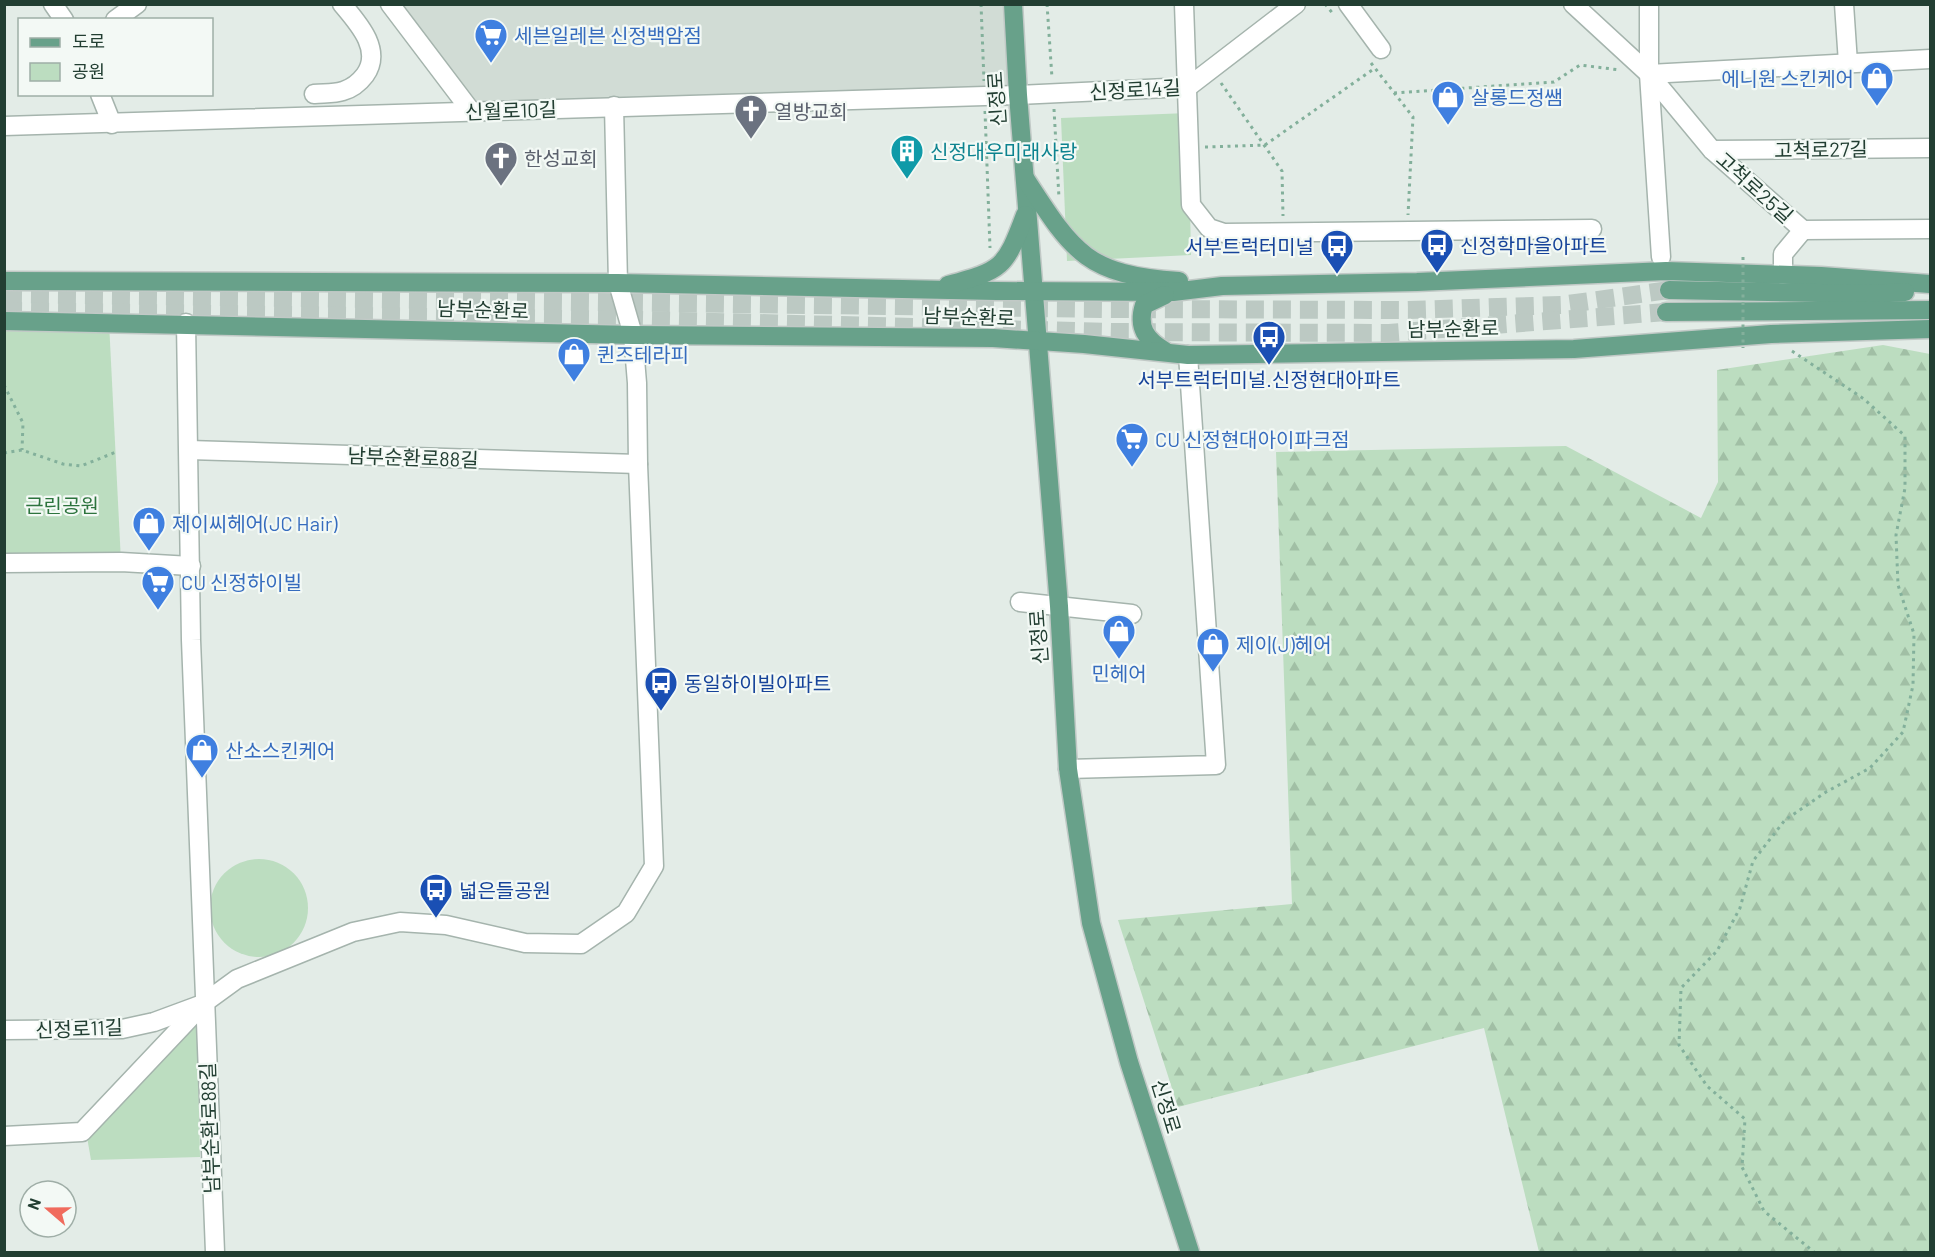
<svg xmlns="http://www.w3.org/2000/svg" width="1935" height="1257" font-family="Barlow,'Noto Sans KR',sans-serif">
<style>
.built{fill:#d1dcd5}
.forest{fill:url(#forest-firs)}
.park{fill:#bcddc0}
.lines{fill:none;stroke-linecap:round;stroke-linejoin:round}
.major-tunnel{stroke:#bcc9c3;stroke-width:18;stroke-dasharray:18 9;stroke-linecap:butt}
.minor-casing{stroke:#a5b4ad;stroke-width:21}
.major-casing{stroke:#c1c9c6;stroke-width:21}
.path{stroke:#83b09b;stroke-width:3;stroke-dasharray:3 4.5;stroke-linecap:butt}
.minor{stroke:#fff;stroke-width:18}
.major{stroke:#68a18a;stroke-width:18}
.path-bridge{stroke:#83b09b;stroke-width:3;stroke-dasharray:3 4.5;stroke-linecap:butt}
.labels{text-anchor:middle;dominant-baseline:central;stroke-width:4.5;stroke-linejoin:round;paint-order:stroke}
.shop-label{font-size:20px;fill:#366cbe;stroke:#f3f9f5;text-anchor:start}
.street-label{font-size:20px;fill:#223e32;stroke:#f3f9f5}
.worship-label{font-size:20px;fill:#5b616d;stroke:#f3f9f5;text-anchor:start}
.culture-label{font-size:20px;fill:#0d838f;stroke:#f3f9f5;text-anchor:start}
.transit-label{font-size:20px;fill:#164399;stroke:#f3f9f5;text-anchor:start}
.park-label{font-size:20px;fill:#2d743e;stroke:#f3f9f5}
</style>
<defs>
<pattern id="forest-firs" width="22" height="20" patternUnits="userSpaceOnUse" patternTransform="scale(1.5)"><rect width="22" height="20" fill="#bcddc0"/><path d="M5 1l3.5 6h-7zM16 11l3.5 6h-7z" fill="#a1bfa5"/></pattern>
</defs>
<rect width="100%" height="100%" fill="#e3ece7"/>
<path class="built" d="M390 5H1013L1018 95 471 111Z"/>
<path class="forest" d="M1883 345 1930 354V1252H1539L1484 1028 1178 1107 1118 920 1292 904 1276 452 1566 446 1701 518 1718 482 1717 370Z"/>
<g class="park">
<path d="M1188 113 1191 255 1067 261 1061 118Z"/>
<path d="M5 321 109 322 121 562 5 563Z"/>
<circle cx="259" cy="908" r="49"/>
<path d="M197 1025 200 1157 91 1160 87 1137Z"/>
</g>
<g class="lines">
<g class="major-tunnel">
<path d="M4 294 1108 309 1408 310 1561 305 1669 290"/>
<path d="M4 311 640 320 1113 332 1389 333 1666 312"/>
</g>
<g class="minor-casing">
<g id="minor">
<path d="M53 4 64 20"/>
<path d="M390 4 471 111"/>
<path d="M1184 4 1191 205 1209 228 1224 233 1592 229"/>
<path d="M1348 4 1381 49"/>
<path d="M1573 4 1649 74 1712 150 1803 230 1930 229"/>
<path d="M1649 4V74L1661 257"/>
<path d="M1844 4 1848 63"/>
<path d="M115 20 137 4"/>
<path d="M1649 74 1930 59"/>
<path d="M100 94 112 124"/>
<path d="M314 94C323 93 334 94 343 91 353 88 359 83 365 75 383 50 358 23 342 4"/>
<path d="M4 126 1018 95 1188 87 1296 4"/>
<path d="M1712 150 1930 148"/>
<path d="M1783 275V254L1803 230"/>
<path d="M186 323 191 640 215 1252"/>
<path d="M189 450 638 464"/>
<path d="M4 563 121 562 191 566"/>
<path d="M1020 602 1132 614"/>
<path d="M1068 769 1216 765 1188 355"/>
<path d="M4 1030 122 1029 154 1022 200 1005"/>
<path d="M4 1136 82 1132 204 1003 237 979 353 932 400 922 446 925 525 943 581 944 626 913 654 866 638 464 637 383 633 335 618 283 614 106"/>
</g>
</g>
<g class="major-casing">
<g id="major">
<path d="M1013 4 1018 95 1059 606 1068 769 1091 923 1129 1062 1190 1252"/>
<path d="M1025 178C1073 252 1086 275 1179 281"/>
<path d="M4 281 618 283 996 291 1173 292 1222 286 1417 282 1666 271 1821 276 1930 284"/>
<path d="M948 285C1002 270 1005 269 1025 215"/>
<path d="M1669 290 1873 294 1905 292"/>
<path d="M1165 295 1144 305C1137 327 1146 340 1165 351"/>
<path d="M1666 312 1930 310"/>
<path d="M4 321 633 335 993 338 1084 344 1188 355 1574 349 1771 334 1930 329"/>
</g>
</g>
<g class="path">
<path d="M981 4 984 81"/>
<path d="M1047 4 1052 78"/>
<path d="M1325 4 1334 15"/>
<path d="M1371 63 1413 117 1408 215"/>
<path d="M1221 83 1282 171 1283 216"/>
<path d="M1394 93 1554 82 1580 65 1620 70"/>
<path d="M1054 109 1059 198"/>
<path d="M985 111 990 248"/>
<path d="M1205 147 1265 145 1375 68"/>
<path d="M1792 351 1864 399 1905 436V488L1896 535 1898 585 1914 634 1913 685 1903 732 1870 768 1826 792 1785 820 1753 861 1740 908 1717 951 1681 988 1679 1045 1707 1086 1745 1119 1742 1167 1764 1211 1814 1252"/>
<path d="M4 385 23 423 22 450"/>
<path d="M4 453 22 450 63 464 81 466 116 452"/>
</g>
<use href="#minor" class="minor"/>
<use href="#major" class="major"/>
<path class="path-bridge" d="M1743 257V348"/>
</g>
<defs>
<g id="supermarket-pin" transform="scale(1.725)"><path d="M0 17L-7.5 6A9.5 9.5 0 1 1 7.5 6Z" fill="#3f7fe0" stroke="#f3f9f5"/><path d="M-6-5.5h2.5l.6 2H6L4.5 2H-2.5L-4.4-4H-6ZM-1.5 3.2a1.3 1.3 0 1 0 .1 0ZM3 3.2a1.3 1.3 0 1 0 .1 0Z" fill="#fff"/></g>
<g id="shop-pin" transform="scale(1.725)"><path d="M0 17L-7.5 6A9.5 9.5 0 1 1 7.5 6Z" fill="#3f7fe0" stroke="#f3f9f5"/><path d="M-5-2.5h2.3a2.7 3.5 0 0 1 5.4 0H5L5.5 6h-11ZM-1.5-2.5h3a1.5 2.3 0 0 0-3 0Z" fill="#fff"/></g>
<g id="church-pin" transform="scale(1.725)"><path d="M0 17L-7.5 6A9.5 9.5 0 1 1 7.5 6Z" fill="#6b7280" stroke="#f3f9f5"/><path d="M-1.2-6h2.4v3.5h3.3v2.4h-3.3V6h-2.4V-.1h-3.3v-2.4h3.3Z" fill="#fff"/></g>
<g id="building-pin" transform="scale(1.725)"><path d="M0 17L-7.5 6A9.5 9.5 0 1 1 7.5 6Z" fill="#0f9aa8" stroke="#f3f9f5"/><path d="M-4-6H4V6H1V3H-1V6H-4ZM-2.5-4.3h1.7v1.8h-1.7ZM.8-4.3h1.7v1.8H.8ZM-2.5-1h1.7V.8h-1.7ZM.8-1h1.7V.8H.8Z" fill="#fff"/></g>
<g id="bus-pin" transform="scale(1.725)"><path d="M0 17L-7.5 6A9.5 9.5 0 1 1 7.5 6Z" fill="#1a4fb4" stroke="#f3f9f5"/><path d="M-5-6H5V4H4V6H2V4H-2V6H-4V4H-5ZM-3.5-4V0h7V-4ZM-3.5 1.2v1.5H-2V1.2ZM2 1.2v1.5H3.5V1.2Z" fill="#fff"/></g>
</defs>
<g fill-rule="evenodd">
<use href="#supermarket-pin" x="491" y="35"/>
<use href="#shop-pin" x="1877" y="78"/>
<use href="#shop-pin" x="1448" y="97"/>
<use href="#church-pin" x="751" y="111"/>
<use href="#building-pin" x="907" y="151"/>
<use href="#church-pin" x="501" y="158"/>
<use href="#bus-pin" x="1437" y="245"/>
<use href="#bus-pin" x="1337" y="246"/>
<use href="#bus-pin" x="1269" y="337"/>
<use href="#shop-pin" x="574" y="354"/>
<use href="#supermarket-pin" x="1132" y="439"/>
<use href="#shop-pin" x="149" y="523"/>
<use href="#supermarket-pin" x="158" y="582"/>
<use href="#shop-pin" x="1119" y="631"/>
<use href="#shop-pin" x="1213" y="644"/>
<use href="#bus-pin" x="661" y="683"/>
<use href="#shop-pin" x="202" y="750"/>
<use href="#bus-pin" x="436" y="890"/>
</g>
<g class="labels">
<g class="shop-label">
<text x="514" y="35">세븐일레븐 신정백암점</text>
<text x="1854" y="78" text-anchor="end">에니원 스킨케어</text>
<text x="1471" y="97">살롱드정쌤</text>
<text x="597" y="354">퀸즈테라피</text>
<text x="1155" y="439">CU 신정현대아이파크점</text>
<text x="172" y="523">제이씨헤어(JC Hair)</text>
<text x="181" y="582">CU 신정하이빌</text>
<text x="1236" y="644">제이(J)헤어</text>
<text x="1119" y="673" text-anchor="middle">민헤어</text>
<text x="225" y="750">산소스킨케어</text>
</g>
<g class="street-label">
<text transform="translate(1135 89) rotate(-3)">신정로14길</text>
<text transform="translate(996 99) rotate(-94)">신정로</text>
<text transform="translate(511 110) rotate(-2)">신월로10길</text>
<text transform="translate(1821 149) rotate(-1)">고척로27길</text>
<text transform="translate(1755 187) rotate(42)">고척로25길</text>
<text transform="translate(483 309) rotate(2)">남부순환로</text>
<text transform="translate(969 316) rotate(2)">남부순환로</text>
<text transform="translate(1453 328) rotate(-1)">남부순환로</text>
<text transform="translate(413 457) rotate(2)">남부순환로88길</text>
<text transform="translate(1038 637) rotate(-94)">신정로</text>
<text transform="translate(79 1028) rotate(-2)">신정로11길</text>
<text transform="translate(1167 1106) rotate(73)">신정로</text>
<text transform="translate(209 1128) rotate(-92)">남부순환로88길</text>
</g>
<g class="worship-label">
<text x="774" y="111">열방교회</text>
<text x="524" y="158">한성교회</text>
</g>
<g class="culture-label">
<text x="930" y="151">신정대우미래사랑</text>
</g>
<g class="transit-label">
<text x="1460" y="245">신정학마을아파트</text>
<text x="1314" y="246" text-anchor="end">서부트럭터미널</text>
<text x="1269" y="379" text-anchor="middle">서부트럭터미널.신정현대아파트</text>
<text x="684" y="683">동일하이빌아파트</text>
<text x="459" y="890">넓은들공원</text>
</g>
<g class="park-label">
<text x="62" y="505">근린공원</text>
</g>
</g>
<rect width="1935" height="1257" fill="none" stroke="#223e32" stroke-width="12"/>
<rect x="18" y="18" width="195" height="78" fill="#f3f9f5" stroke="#9faea7" stroke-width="1.5"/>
<rect x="30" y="38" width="30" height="9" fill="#68a18a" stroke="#9faea7" stroke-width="1.5"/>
<text x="72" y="48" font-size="18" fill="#223e32">도로</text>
<rect x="30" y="63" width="30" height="18" fill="#bcddc0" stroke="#9faea7" stroke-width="1.5"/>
<text x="72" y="78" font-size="18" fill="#223e32">공원</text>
<g transform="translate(48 1209) rotate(290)"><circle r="28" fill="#f3f9f5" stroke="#9faea7" stroke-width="1.5"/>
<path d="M0-4.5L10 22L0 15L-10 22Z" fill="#f06b5d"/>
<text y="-9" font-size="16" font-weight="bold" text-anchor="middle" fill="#223e32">N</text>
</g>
</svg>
